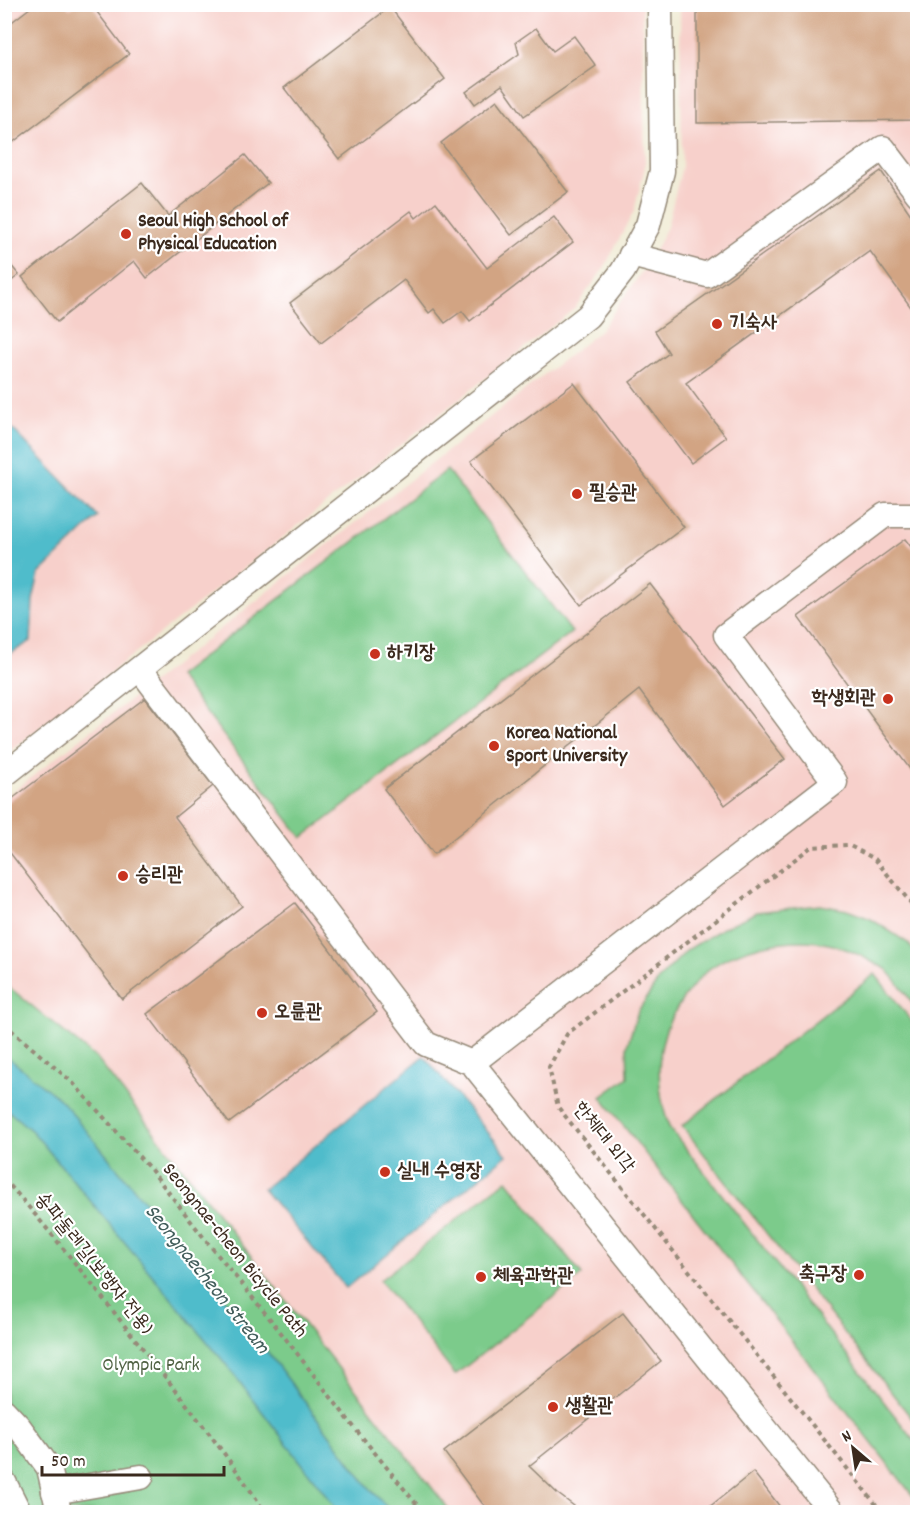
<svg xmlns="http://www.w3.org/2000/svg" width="922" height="1517" font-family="Dekko,'Poor Story',sans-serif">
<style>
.built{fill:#f7d0cb}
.green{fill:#7bcb8b;stroke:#5b7a54;stroke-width:1.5}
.water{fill:#50bccb;stroke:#467374;stroke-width:1.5}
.building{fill:#d2a483}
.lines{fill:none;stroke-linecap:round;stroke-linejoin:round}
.minor-casing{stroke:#968a79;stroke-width:27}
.path{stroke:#968a79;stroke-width:4;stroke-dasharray:4.5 4.5;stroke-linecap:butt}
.minor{stroke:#fff;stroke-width:24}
.poi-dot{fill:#c8321e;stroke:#fff;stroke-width:2}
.labels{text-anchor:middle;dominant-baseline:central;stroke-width:4.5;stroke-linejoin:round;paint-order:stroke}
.poi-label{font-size:20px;font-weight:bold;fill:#3b2a1e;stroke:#fff;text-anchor:start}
.street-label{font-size:20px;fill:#3b2a1e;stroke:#fff}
.park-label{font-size:20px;fill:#516244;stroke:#fff}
.water-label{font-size:21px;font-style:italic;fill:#425d5b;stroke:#fff}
</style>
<rect width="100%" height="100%" fill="#fff"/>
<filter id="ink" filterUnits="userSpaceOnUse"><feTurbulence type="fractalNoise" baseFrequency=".0167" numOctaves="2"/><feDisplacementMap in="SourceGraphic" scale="12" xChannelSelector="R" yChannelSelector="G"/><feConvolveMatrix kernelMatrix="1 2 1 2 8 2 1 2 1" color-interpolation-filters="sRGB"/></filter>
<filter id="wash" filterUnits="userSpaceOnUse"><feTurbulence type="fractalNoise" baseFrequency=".008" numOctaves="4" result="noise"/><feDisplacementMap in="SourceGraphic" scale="24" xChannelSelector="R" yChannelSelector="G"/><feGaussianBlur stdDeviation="1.35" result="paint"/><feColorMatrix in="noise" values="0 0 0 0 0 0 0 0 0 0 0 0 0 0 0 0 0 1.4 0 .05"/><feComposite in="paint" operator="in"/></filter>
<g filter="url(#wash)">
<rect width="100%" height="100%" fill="#f0ebd4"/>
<g class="built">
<path d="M5 5H642L645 166 634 211 604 268 574 309 5 755Z"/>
<path d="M680 5H917V1512H451L97 1059 5 983V798L600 331 649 262 667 227 682 167Z"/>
</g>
<g class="green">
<path d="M447 470 572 632 302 838 178 676Z"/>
<path d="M820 905 847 910 871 919 908 943 917 955V1009C909 999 895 977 886 969 883 967 878 965 874 963 856 952 839 945 818 942 782 938 739 947 709 969 699 977 690 990 682 1000 676 1010 668 1021 665 1033 655 1064 659 1097 669 1127L917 1444V1501L601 1097 628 1077 627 1046 638 1011 659 979 687 950 723 928 757 912Z"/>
<path d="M875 974 917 1028V1425L682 1126Z"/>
<path d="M4 983 97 1059 451 1512H5Z"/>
<path d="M507 1180 582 1275 455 1375 380 1280Z"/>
</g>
<g class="water">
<path d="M4 420 98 517 39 574 33 600 31 641 5 657Z"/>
<path d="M5 1055 62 1101 263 1346 368 1486 391 1512H339L225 1363 33 1132 5 1108Z"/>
<path d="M424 1056 507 1155 346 1288 263 1189Z"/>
</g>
<g id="blocks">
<g class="building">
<path d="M35 4H65L70 9 76 4H91L129 54 4 149V28Z"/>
<path d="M697 4H918V120L697 123Z"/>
<path d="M390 7 445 79 339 159 284 88Z"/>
<path d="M536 28 553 51 574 36 596 66 524 116 502 85 475 104 466 92 519 54 516 42Z"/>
<path d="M497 100 568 192 511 235 441 143Z"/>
<path d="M245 155 268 183 147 278 134 261 57 322 22 277 142 183 168 216Z"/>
<path d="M881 171 918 225V317L870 251 686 383 726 437 691 463 630 382 669 353 655 331Z"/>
<path d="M436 202 487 268 554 217 573 242 470 321 462 311 445 323 434 309 429 313 404 280 321 343 290 303 411 211 416 218Z"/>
<path d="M4 257 19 275 4 287Z"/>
<path d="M574 383 684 527 581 605 471 461Z"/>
<path d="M905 539 918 556V780L798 617Z"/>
<path d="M650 584 785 759 725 805 639 690 434 854 384 789Z"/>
<path d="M145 698 213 786 175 817 242 906 122 999 4 845V805Z"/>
<path d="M295 903 377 1012 229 1123 147 1014Z"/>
<path d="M623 1313 661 1361 529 1466 558 1494 582 1512H492L482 1503 444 1452Z"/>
<path d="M753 1472 784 1512H703Z"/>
</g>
</g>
</g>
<g filter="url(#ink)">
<use href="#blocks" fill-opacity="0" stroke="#968a79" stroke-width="1.5"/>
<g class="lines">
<g class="minor-casing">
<g id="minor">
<path d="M631 255 707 275 883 148 918 194"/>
<path d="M140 669 426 1044 472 1063 832 1512"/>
<path d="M4 775 588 316 623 271 648 225 662 171 660 4"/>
<path d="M472 1063 835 782 726 635 885 515H918"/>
<path d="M4 1411 19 1427 49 1468 59 1512"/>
<path d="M4 1482 19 1512"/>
<path d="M54 1492 141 1477"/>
</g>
</g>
<g class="path">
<path d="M4 1024 73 1083 151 1170 208 1243 275 1325 357 1431 423 1512"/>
<path d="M4 1179C52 1232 95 1289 140 1345 183 1400 227 1454 265 1512"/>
<path d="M882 1512 558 1107 549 1067 567 1034 811 847 848 845 875 859 918 912"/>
</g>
<use href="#minor" class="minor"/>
</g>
</g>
<g class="poi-dot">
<circle cx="126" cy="234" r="6"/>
<circle cx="717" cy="324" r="6"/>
<circle cx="577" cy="494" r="6"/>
<circle cx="375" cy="654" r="6"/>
<circle cx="888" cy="699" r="6"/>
<circle cx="494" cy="746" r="6"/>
<circle cx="123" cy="876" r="6"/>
<circle cx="262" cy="1013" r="6"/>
<circle cx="385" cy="1172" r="6"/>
<circle cx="859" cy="1275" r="6"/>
<circle cx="481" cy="1277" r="6"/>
<circle cx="553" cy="1407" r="6"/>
</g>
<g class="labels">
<g class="poi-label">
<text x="138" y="222">Seoul High School of<tspan x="138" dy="23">Physical Education</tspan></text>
<text x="729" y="324">기숙사</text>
<text x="589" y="494">필승관</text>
<text x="387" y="654">하키장</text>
<text x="876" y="699" text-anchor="end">학생회관</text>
<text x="506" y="734">Korea National<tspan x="506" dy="23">Sport University</tspan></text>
<text x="135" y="876">승리관</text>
<text x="274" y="1013">오륜관</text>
<text x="397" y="1172">실내 수영장</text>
<text x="847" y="1275" text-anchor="end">축구장</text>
<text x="493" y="1277">체육과학관</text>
<text x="565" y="1407">생활관</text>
</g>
<g class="street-label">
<text transform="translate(603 1138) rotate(51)">한체대 외각</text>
<text transform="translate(234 1251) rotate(51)">Seongnae-cheon Bicycle Path</text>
<text transform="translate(93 1264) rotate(51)">송파둘레길(보행자 전용)</text>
</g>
<g class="park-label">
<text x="151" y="1366">Olympic Park</text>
</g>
<g class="water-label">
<text transform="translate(206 1280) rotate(51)">Seongnaecheon Stream</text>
</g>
</g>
<rect width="922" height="1517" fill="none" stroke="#fff" stroke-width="24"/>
<g transform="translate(853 1448) rotate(331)" stroke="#ffffff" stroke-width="4.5" paint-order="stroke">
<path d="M0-4.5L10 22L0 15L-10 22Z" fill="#3b2a1e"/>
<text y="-9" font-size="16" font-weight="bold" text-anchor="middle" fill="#3b2a1e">N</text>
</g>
<path d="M42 1466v9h182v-9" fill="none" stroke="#3b2a1e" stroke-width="3"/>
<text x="51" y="1466" font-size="18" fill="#3b2a1e" stroke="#ffffff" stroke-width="4.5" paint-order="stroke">50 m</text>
</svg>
